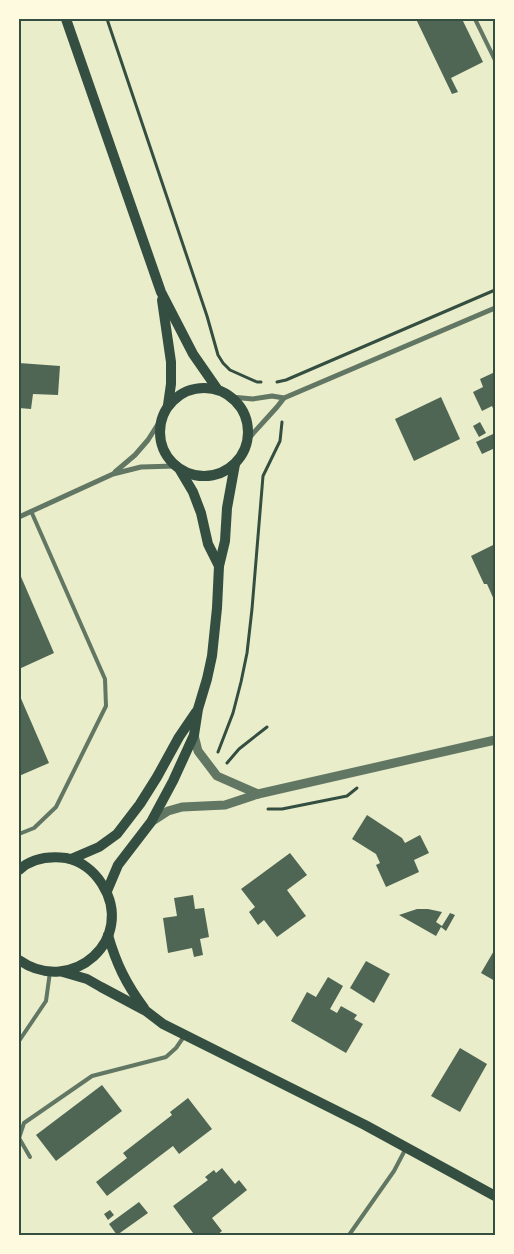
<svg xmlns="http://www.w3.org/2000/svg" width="514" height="1254" font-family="'Open Sans',sans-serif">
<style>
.building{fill:#4f6655}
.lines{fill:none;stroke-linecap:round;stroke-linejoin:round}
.path{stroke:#344e41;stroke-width:3}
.service{stroke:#617663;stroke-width:4}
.minor{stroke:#617663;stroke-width:5}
.tertiary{stroke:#617663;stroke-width:9}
.secondary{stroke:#344e41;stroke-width:10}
.neatline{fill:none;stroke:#344e41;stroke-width:2}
</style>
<rect width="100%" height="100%" fill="#e9edc9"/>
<g class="building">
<path d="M416 19H462L483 62 451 78 458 92 452 94Z"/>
<path d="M19 363 60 366 58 395 33 394 31 409 19 408Z"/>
<path d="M495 372V413L492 406 482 411 473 392 483 387 480 379Z"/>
<path d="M441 397 460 439 414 461 395 419Z"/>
<path d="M480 422 486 433 479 437 473 426Z"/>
<path d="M493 434 495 440V448L482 454 476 442Z"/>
<path d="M495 544V602L487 584H484L471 556Z"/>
<path d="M19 572 54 653 19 669Z"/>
<path d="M19 694 49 763 19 776Z"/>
<path d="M367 815 402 838 405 843 420 835 429 853 414 860 419 872 386 887 376 865 380 863 376 854 352 839Z"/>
<path d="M290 853 307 875 287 890 306 916 277 937 264 920 258 925 249 912 255 907 241 889Z"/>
<path d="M193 895 195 909 204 908 209 937 200 939 203 955 194 957 192 948 168 953 163 918 177 916 174 898Z"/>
<path d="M417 909H428L442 912 436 922 442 926 450 913 455 915 446 931 441 927 436 936 399 915Z"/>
<path d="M495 949V981L481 973Z"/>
<path d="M366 961 390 974 374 1003 350 988Z"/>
<path d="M328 977 343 986 330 1009 337 1013 341 1006 357 1015 354 1019 363 1024 346 1053 291 1021 307 992 316 997Z"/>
<path d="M460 1048 487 1064 460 1112 431 1096Z"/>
<path d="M102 1085 122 1111 56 1161 36 1135Z"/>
<path d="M188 1098 212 1129 179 1154 173 1146 107 1196 96 1182 127 1158 123 1153 172 1115 170 1112Z"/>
<path d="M222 1168 235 1184 239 1180 247 1190 212 1218 222 1231 217 1235H191L193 1233 173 1206 208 1180 205 1177 214 1170 216 1173Z"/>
<path d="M139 1202 148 1213 117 1235 109 1224Z"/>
<path d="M110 1210 114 1215 108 1220 104 1214Z"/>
</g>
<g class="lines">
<g class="path">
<path d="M107 19 207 316 218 355 223 363 230 370 257 382H261"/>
<path d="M277 382 286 380 495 290"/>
<path d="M218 752 233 713 241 682 247 653 252 609 263 476 280 441 282 422"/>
<path d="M227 763 239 749 267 727"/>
<path d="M268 809H282L347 796 357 788"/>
</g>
<g class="service">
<path d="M475 19 495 60"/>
<path d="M19 834 34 828 56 807 106 706 105 679 31 511"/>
<path d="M19 1041 46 1001 50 972"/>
<path d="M30 1157 19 1138 24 1123 92 1076 166 1057 176 1048 185 1035"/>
<path d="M349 1235 394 1171 405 1150"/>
</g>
<g class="minor">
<path d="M231 397 253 399 272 396 284 398"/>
<path d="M248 439 277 407 284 398 495 308"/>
<path d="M115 472 135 455 148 440 160 421"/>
<path d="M19 517 113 474 141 467 175 466"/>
</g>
<g class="tertiary">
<path d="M194 735 198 751 217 776 258 794"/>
<path d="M151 822 168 811 182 807 225 805 258 794 495 740"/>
</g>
<g class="secondary">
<path d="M66 19 161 292 193 354 218 390"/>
<path d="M162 300 171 362V384L168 405"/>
<circle cx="204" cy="432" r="44"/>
<path d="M180 470 193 492 201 513 208 544 219 566"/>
<path d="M71 859 99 847 117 834 140 804 157 777 179 737 196 712"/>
<path d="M19 870C32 858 49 856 66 858 81 861 94 871 102 884 137 939 72 997 19 960"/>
<path d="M107 891 118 865 151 822 173 781 194 735 198 709 207 679 212 656 217 608 219 566 225 541 227 508 235 464"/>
<path d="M108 935C116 963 126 984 144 1008"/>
<path d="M63 972 87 979 101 987 146 1011 163 1024 365 1125 495 1196"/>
</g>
</g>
<rect width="514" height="1254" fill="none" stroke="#fefae0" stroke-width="40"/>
<rect x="20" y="20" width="474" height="1214" class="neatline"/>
</svg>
